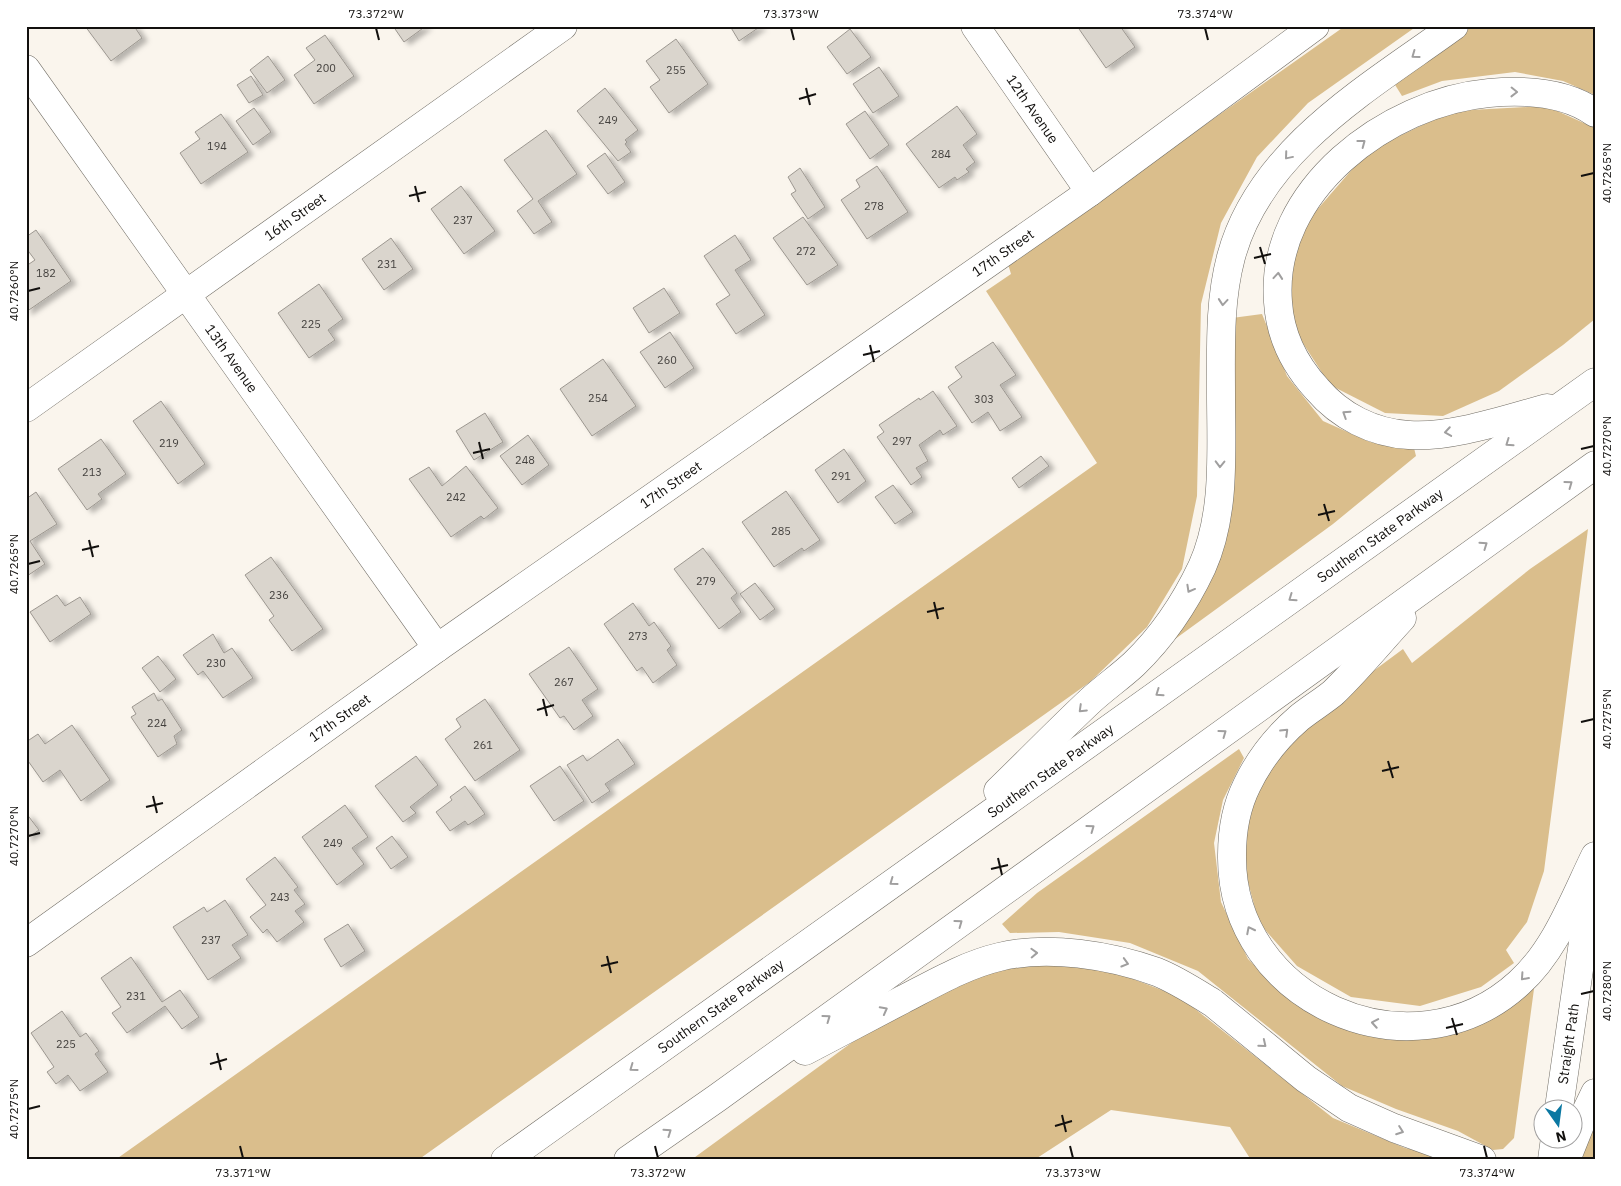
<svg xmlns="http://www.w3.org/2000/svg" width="1621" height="1186" font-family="'IBM Plex Sans',sans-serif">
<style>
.green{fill:#dabe8c}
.building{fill:#dad5cd;stroke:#9c9790;filter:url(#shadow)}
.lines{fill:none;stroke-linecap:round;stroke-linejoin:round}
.minor-casing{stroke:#726e66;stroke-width:29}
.secondary-casing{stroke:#726e66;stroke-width:29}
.motorway-casing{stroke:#726e66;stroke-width:29}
.minor{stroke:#fff;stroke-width:28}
.secondary{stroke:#fff;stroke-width:28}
.motorway{stroke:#fff;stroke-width:28}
.oneway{stroke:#a09f9f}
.ticks{fill:none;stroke:#12100e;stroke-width:2}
.labels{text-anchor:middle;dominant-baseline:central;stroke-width:5;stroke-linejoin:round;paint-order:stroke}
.number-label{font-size:11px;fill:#44413e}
.street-label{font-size:14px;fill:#12100e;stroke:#fff}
.neatline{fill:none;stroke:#12100e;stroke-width:2}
.ticks-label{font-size:12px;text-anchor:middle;fill:#12100e}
</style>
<defs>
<filter id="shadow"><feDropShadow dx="5.5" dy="3" stdDeviation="2.5" flood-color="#0004"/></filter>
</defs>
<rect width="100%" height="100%" fill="#faf5ed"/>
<g class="green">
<path d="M1345 26H1417L1308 103 1257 157 1221 223 1201 304 1197 496 1182 569 1147 627 1090 682 418 1160H115L1097 463 986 291 1011 274 1008 264Z"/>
<path d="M1466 26H1595V95L1563 81 1515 72 1442 81 1402 96 1392 80Z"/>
<path d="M1546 106 1595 128V319L1563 345 1499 391 1443 416 1385 413 1330 385 1295 331 1288 269 1309 219 1368 151 1452 111Z"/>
<path d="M1262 314 1287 376 1323 421 1370 442 1414 448 1416 456 1333 524 1171 642 1200 591 1232 318Z"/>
<path d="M1588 529 1544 871 1527 922 1506 950 1514 963 1481 987 1420 1006 1351 997 1297 966 1259 923 1245 871 1244 821 1270 765 1295 729 1403 649 1412 663 1530 569Z"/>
<path d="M1239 749 1244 758 1223 800 1214 843 1221 902 1248 959 1294 1003 1333 1025 1388 1036 1531 986 1534 989 1514 1138 1503 1149 1493 1150 1458 1131 1396 1109 1342 1086 1198 971 1130 943 1059 932 1010 933 1002 924 1037 893Z"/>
<path d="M1041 963 1107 969 1180 997 1333 1118 1405 1148 1462 1160H1251L1230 1127 1111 1110 1034 1160H691L910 1000 974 974Z"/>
<path d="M1595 1116V1160H1580Z"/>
</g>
<g class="building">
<path d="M85 26H134L142 38 111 61Z"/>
<path d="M393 26H426L404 42Z"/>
<path d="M730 26H761L739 41Z"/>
<path d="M1077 26H1120L1135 47 1106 68Z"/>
<path d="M850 29 871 57 847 74 827 47Z"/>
<path d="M325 35 354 76 314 104 294 75 315 60 306 48Z"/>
<path d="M676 39 708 84 669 113 650 87 660 80 646 61Z"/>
<path d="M268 56 285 80 267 93 250 70Z"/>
<path d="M879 67 899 96 873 113 853 84Z"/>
<path d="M251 76 263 95 249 103 237 85Z"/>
<path d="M605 88 638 130 625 140 627 142 625 144 631 152 618 161 577 111Z"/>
<path d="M957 106 977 134 963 145 975 162 966 169 969 172 957 180 955 177 939 188 906 144Z"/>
<path d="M254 108 271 132 253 145 236 121Z"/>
<path d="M865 111 889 145 870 159 846 124Z"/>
<path d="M221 114 248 152 201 184 180 153 200 139 195 132Z"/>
<path d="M546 130 577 174 538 201 552 222 534 234 517 211 533 199 504 160Z"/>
<path d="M605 153 625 182 608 194 587 166Z"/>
<path d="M877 166 908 212 867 239 841 200 860 187 856 180Z"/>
<path d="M800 168 825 207 808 219 791 194 796 191 788 177Z"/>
<path d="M461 186 495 231 464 254 431 209Z"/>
<path d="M803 217 838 265 807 285 773 238Z"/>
<path d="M36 230 71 281 26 312V266L35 260 26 248V237Z"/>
<path d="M735 235 751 260 735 270 765 315 736 334 716 304 730 295 704 256Z"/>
<path d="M391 238 413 269 384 290 362 259Z"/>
<path d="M319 284 343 319 328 330 335 340 309 358 278 313Z"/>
<path d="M664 288 680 313 649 333 633 308Z"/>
<path d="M670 332 694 368 665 388 640 352Z"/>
<path d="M993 342 1016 375 1000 385 1022 417 1000 431 988 412 972 423 948 387 962 377 955 367Z"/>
<path d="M603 359 636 406 592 436 560 389Z"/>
<path d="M933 391 957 426 943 435 940 430 919 445 928 461 916 468 922 477 911 485 877 437 884 432 879 425 919 398 920 400Z"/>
<path d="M161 401 205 464 178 484 133 421Z"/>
<path d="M485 413 503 442 474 460 456 431Z"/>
<path d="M528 435 549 465 522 485 500 456Z"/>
<path d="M101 439 126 474 98 494 102 499 87 510 58 469Z"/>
<path d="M844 449 866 481 838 503 815 470Z"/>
<path d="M1041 456 1049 466 1019 488 1012 478Z"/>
<path d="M466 466 498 508 484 519 481 516 451 537 409 479 429 467 442 486Z"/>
<path d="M893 485 913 512 895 524 875 497Z"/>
<path d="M786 491 820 540 804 551 802 548 774 567 742 522Z"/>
<path d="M36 492 57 524 30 541 45 564 27 576 26 499Z"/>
<path d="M703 548 737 593 731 598 741 612 719 629 674 569Z"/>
<path d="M271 557 323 629 292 651 269 620 274 616 245 575Z"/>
<path d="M755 583 775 609 760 620 740 594Z"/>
<path d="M57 595 65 606 80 597 91 614 50 642 30 612Z"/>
<path d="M633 603 649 626 654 622 671 646 667 650 677 665 653 683 642 667 637 671 604 624Z"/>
<path d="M213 634 224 653 232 648 253 678 223 698 203 671 198 675 183 655Z"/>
<path d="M569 647 598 689 582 700 593 716 574 730 564 716 560 718 529 674Z"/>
<path d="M158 656 176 679 160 692 142 668Z"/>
<path d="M154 693 158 701 162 699 182 730 174 736 177 744 158 757 131 717 136 714 132 707Z"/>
<path d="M485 699 520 750 475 781 445 739 461 727 456 719Z"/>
<path d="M72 725 110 780 81 801 60 770 43 782 26 758V742L38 734 45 744Z"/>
<path d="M618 739 635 764 605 784 610 791 592 803 567 765 583 755 587 761Z"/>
<path d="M416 756 438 785 410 807 416 813 403 822 375 786Z"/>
<path d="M560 766 584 801 554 821 530 786Z"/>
<path d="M465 786 485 814 468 825 465 821 450 831 436 812 452 800 450 797Z"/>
<path d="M345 805 368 837 352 848 364 864 337 885 302 837Z"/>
<path d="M26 813 39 830 26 839Z"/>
<path d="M392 836 408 857 391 869 376 848Z"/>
<path d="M275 857 298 887 294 890 305 904 295 911 304 922 277 942 267 929 263 933 250 917 266 905 246 879Z"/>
<path d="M225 900 248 935 232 945 241 958 208 980 173 927 204 907 207 912Z"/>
<path d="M348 924 365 951 341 967 324 939Z"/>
<path d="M131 957 162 1002 180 990 199 1017 182 1029 165 1006 127 1033 112 1013 121 1007 101 978Z"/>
<path d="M62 1011 80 1037 86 1033 99 1051 95 1054 108 1072 80 1091 68 1075 56 1084 47 1072 54 1067 31 1033Z"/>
</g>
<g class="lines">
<g class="minor-casing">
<g id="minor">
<path id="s1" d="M975 26 1090 192"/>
<path id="s2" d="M26 69 437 648"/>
<path id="s3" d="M26 408 563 26"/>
<path id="s4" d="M26 943 437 648 1090 192 1315 26"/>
</g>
</g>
<g class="secondary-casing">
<g id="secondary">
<path id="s5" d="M1559 1108 1594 866"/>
<path d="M1552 1160 1555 1138"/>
</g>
</g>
<g class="motorway-casing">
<g id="motorway">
<path d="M1547 408C1506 419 1452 438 1409 435 1373 433 1340 416 1317 389 1295 365 1280 335 1278 302 1269 190 1388 102 1489 93 1523 90 1566 92 1595 113"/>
<path d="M1402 618C1379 643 1357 670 1333 693 1322 702 1310 709 1299 718 1277 737 1259 760 1247 785 1236 807 1232 831 1232 855 1230 1001 1412 1081 1519 983 1555 951 1574 899 1595 856"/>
<path d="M998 791C1029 761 1059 730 1090 701 1104 688 1120 677 1134 664 1162 637 1185 603 1202 567 1226 514 1221 451 1221 394 1221 348 1219 302 1231 257 1260 149 1370 87 1454 26"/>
<path d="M805 1051C837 1034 870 1017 902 1000 933 984 965 965 999 957 1048 945 1110 955 1157 972 1177 980 1195 992 1213 1003L1306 1079 1349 1108 1394 1128 1482 1160"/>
<path id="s6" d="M505 1160 1595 382"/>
<path d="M628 1160 717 1098 1595 465"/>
<path d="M1566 1160 1582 1120 1595 1093"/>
</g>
</g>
<use href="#minor" class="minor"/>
<use href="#secondary" class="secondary"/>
<use href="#motorway" class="motorway"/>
</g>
<defs><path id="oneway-chevron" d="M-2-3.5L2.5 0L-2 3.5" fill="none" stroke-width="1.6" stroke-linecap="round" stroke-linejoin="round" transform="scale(1.25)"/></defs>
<g class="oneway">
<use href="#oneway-chevron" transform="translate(1415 55) rotate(144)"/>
<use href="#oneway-chevron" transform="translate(1514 92) rotate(1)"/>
<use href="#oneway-chevron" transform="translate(1362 143) rotate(-37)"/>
<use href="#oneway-chevron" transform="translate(1288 156) rotate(130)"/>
<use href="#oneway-chevron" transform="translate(1278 276) rotate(-85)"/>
<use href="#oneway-chevron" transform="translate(1223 302) rotate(95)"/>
<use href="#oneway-chevron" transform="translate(1346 414) rotate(-147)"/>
<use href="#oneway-chevron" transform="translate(1448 432) rotate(171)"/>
<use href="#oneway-chevron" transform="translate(1509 443) rotate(145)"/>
<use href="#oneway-chevron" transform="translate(1220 464) rotate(91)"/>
<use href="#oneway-chevron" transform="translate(1569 484) rotate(-36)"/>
<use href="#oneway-chevron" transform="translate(1484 545) rotate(-35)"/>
<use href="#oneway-chevron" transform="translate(1190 589) rotate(119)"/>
<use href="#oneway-chevron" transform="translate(1292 598) rotate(145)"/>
<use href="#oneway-chevron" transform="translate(1159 693) rotate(145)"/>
<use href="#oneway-chevron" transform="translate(1082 709) rotate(136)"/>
<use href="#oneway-chevron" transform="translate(1285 732) rotate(-44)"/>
<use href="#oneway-chevron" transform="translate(1223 733) rotate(-36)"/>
<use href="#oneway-chevron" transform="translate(1091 828) rotate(-36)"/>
<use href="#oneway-chevron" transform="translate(893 882) rotate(144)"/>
<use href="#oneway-chevron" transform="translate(959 923) rotate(-36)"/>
<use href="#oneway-chevron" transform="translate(1250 930) rotate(-117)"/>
<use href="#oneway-chevron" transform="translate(1034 953) rotate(-2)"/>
<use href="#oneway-chevron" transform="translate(1125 963) rotate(16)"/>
<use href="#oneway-chevron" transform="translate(1524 977) rotate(132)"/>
<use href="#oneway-chevron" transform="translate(884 1010) rotate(-28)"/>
<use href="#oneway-chevron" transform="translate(827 1018) rotate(-36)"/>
<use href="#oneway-chevron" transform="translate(1375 1023) rotate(-170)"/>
<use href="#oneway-chevron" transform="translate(1263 1044) rotate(39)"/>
<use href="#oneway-chevron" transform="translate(633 1068) rotate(144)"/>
<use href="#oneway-chevron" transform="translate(1400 1131) rotate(20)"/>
<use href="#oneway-chevron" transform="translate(668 1132) rotate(-35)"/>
</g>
<path class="ticks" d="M376 28 379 40M791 28 794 40M1205 28 1208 40M806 88 810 105M799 99 816 94M1581 176 1594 173M415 186 419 202M409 196 426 192M1260 247 1265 264M1254 258 1271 254M28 291 40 288M870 345 874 362M863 355 880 351M479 442 483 459M1581 449 1594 446M473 453 490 449M1324 504 1329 521M1318 515 1335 511M89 540 93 557M82 550 99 546M28 564 40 561M934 602 938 619M927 612 944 608M543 699 547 716M537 710 554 705M1581 722 1594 719M1388 761 1393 778M1382 771 1399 767M153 796 157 813M146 807 163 803M28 836 40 833M998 858 1002 875M991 869 1008 865M607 956 611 973M601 966 618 962M1581 994 1594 991M1452 1018 1457 1035M1446 1028 1463 1024M217 1053 221 1070M210 1064 227 1059M28 1109 40 1106M1062 1115 1066 1132M1055 1126 1072 1121M240 1146 243 1158M655 1146 658 1158M1070 1146 1073 1158M1484 1146 1487 1158"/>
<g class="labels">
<g class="number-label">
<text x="326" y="68">200</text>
<text x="676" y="70">255</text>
<text x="608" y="120">249</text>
<text x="217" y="146">194</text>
<text x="941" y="154">284</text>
<text x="874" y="206">278</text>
<text x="463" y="220">237</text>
<text x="806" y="251">272</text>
<text x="387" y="264">231</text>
<text x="46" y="273">182</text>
<text x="311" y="324">225</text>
<text x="667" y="360">260</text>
<text x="598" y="398">254</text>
<text x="984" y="399">303</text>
<text x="902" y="441">297</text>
<text x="169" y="443">219</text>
<text x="525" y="460">248</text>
<text x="92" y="472">213</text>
<text x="841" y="476">291</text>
<text x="456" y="497">242</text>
<text x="781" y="531">285</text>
<text x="706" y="581">279</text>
<text x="279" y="595">236</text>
<text x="638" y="636">273</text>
<text x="216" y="663">230</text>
<text x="564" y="682">267</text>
<text x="157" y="723">224</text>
<text x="483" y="745">261</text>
<text x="333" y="843">249</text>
<text x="280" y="897">243</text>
<text x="211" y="940">237</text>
<text x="136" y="996">231</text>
<text x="66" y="1044">225</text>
</g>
<g class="street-label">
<text stroke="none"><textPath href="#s1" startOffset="101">12th Avenue</textPath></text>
<text stroke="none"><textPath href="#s3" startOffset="330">16th Street</textPath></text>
<text stroke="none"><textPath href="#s4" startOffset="1196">17th Street</textPath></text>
<text stroke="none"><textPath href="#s2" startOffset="355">13th Avenue</textPath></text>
<text stroke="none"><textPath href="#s4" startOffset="791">17th Street</textPath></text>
<text stroke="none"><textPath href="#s6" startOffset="1075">Southern State Parkway</textPath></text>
<text stroke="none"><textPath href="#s4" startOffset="386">17th Street</textPath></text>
<text stroke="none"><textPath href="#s6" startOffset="670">Southern State Parkway</textPath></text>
<text stroke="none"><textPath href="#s6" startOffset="265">Southern State Parkway</textPath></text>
<text stroke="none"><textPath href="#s5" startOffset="65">Straight Path</textPath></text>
</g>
</g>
<rect width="1621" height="1186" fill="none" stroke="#ffffff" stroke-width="55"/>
<g transform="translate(1558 1124) rotate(166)"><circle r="24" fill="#ffffff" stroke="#a09f9f"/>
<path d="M0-4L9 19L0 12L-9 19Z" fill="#0b78a2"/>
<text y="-8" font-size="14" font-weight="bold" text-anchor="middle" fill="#12100e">N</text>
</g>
<rect x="28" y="28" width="1566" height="1130" class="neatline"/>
<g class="ticks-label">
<text x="376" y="18">73.372°W</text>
<text x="791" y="18">73.373°W</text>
<text x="1205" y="18">73.374°W</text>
<text transform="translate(1607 173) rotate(-90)" y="4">40.7265°N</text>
<text transform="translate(14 291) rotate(-90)" y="4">40.7260°N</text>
<text transform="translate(1607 446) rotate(-90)" y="4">40.7270°N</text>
<text transform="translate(14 564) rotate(-90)" y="4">40.7265°N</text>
<text transform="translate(1607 719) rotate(-90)" y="4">40.7275°N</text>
<text transform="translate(14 836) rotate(-90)" y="4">40.7270°N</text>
<text transform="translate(1607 991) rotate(-90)" y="4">40.7280°N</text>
<text transform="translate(14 1109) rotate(-90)" y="4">40.7275°N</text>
<text x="243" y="1177">73.371°W</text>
<text x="658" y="1177">73.372°W</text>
<text x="1073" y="1177">73.373°W</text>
<text x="1487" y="1177">73.374°W</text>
</g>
</svg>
